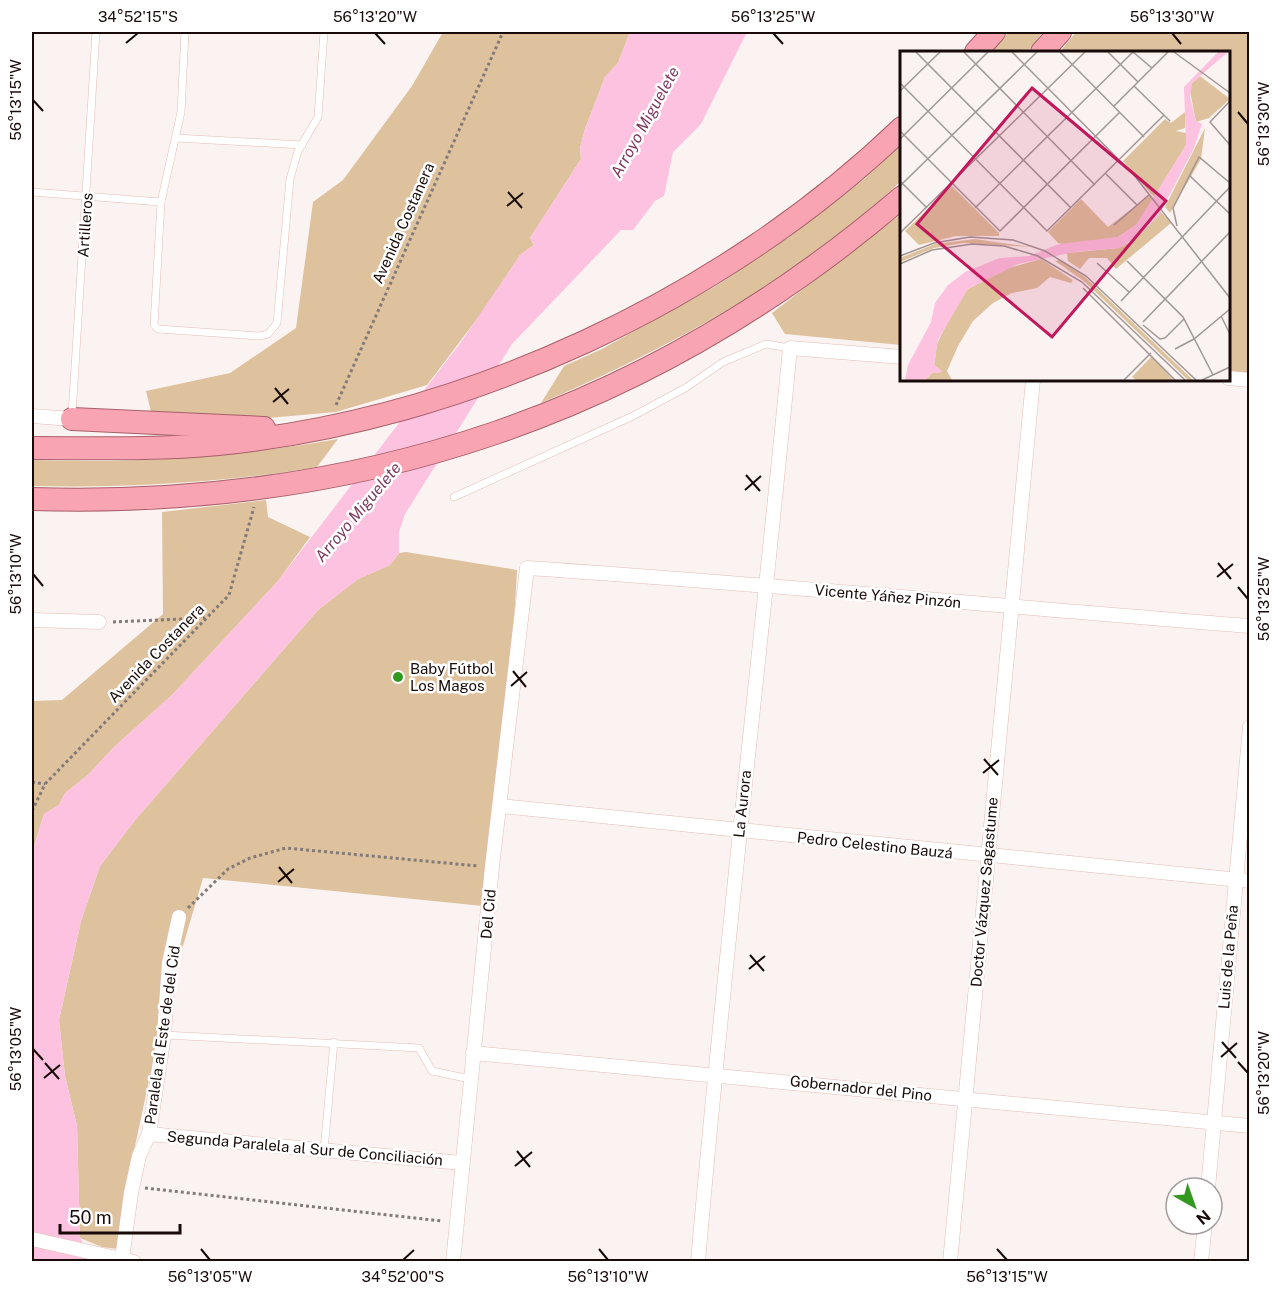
<svg xmlns="http://www.w3.org/2000/svg" width="1281" height="1293" font-family="'Public Sans',sans-serif">
<style>
.green{fill:#dec29d}
.water{fill:#fcc2df}
.lines{fill:none;stroke-linecap:round;stroke-linejoin:round}
.service-casing{stroke:#e3bdb5;stroke-width:8}
.minor-casing{stroke:#e3bdb5;stroke-width:15}
.trunk-casing{stroke:#a85f6a;stroke-width:24}
.path{stroke:#847a78;stroke-width:3;stroke-dasharray:3 3;stroke-linecap:butt}
.service{stroke:#fff;stroke-width:7}
.minor{stroke:#fff;stroke-width:14}
.trunk{stroke:#f8a4b2;stroke-width:22}
.ticks{fill:none;stroke:#170a08;stroke-width:2}
.poi-dot{fill:#329820;stroke:#fff;stroke-width:2}
.labels{text-anchor:middle;dominant-baseline:central;stroke-width:5;stroke-linejoin:round;paint-order:stroke}
.street-label{font-size:15px;fill:#170a08;stroke:#fff}
.poi-label{font-size:15px;fill:#170a08;stroke:#fff;text-anchor:start}
.water-label{font-size:16px;font-style:italic;fill:#7e3a60;stroke:#fff}
.inset-road{fill:none;stroke:#a09694;stroke-width:1.5}
.view{fill:#c2185b;fill-opacity:0.15;stroke:#c2185b;stroke-width:3}
.inset-edge{fill:none;stroke:#170a08;stroke-width:3}
.neatline{fill:none;stroke:#170a08;stroke-width:2}
.ticks-label{font-size:15px;text-anchor:middle;fill:#170a08}
</style>
<rect width="100%" height="100%" fill="#fbf3f1"/>
<g class="green">
<path d="M443 32H630L618 63 605 77 585 129 580 148 581 159 530 238 534 245 520 255 483 311 427 385 336 412 247 420 152 416 146 391 230 373 296 328 313 202 343 180 412 86Z"/>
<path d="M1009 32H1043L1027 52H991Z"/>
<path d="M1076 32H1249V374L1229 372 1228 52H1060Z"/>
<path d="M901 145V181C798 279 671 347 541 403L564 366 602 349 716 286 788 238 863 180Z"/>
<path d="M901 214V345L785 334 772 313Z"/>
<path d="M338 439 317 467C222 483 128 488 32 486V460C134 464 237 457 338 439Z"/>
<path d="M266 500 268 517 310 537 278 581 172 695 114 747 88 775 65 793 59 805 44 814 32 853V701L62 700 163 614 162 512Z"/>
<path d="M406 552 517 570 515 606 483 906 203 878 164 1010 134 1151 118 1249 102 1247 80 1238 77 1126 65 1076 59 1020 81 921 100 866 136 819 318 610 358 579 390 565 399 553Z"/>
</g>
<path class="water" d="M630 32H747L701 124 673 152 664 196 655 201 633 230H621L512 344 405 514 399 532V553L390 565 358 579 318 610 136 819 100 866 81 921 59 1020 65 1076 77 1126 80 1237 90 1261 32 1262V853L44 814 59 805 65 793 88 775 114 747 172 695 278 581 461 342 520 255 534 245 530 238 581 159 580 148 585 129 605 77 618 63Z"/>
<g class="lines">
<g class="service-casing">
<g id="service">
<path d="M185 32 181 112 161 202 154 325 158 329 259 336 268 334 277 323 290 179 298 151 318 117 324 32"/>
<path d="M176 138 302 145"/>
<path d="M32 192 161 202"/>
<path d="M72 415 96 32"/>
<path d="M454 497 633 416 687 387 723 362 766 344 790 348"/>
<path d="M164 1035 419 1048 432 1071 470 1079"/>
<path d="M324 1150 334 1042"/>
</g>
</g>
<g class="minor-casing">
<g id="minor">
<path d="M1228 378 1250 380"/>
<path d="M32 416 72 419"/>
<path d="M32 620 99 622"/>
<path d="M500 806 1250 881"/>
<path d="M473 1053 1250 1126"/>
<path d="M149 1134 462 1163"/>
<path d="M1208 1188 1250 727"/>
<path d="M32 1239 134 1262"/>
<path d="M122 1259 131 1193 139 1156 149 1134 164 1035 169 963 179 917"/>
<path d="M453 1262 492 867 527 568C768 584 1008 607 1250 626"/>
<path d="M698 1262C724 956 761 652 790 348L902 357"/>
<path d="M950 1262 1033 380"/>
<path d="M1201 1262 1205 1224"/>
</g>
</g>
<g class="trunk-casing">
<g id="trunk">
<path d="M976 52 994 32"/>
<path d="M1042 52 1060 32"/>
<path d="M72 419 264 428"/>
<path d="M32 448C94 448 156 450 218 444 465 420 723 300 902 128"/>
<path d="M32 499C361 509 650 413 902 197"/>
</g>
</g>
<g class="path">
<path d="M336 405 503 32"/>
<path d="M113 622 205 618"/>
<path d="M32 782 45 784"/>
<path d="M32 811 45 784 229 595 254 507"/>
<path d="M188 908 228 869 250 858 286 848 478 866"/>
<path d="M145 1188 442 1221"/>
</g>
<use href="#service" class="service"/>
<use href="#minor" class="minor"/>
<use href="#trunk" class="trunk"/>
</g>
<path class="ticks" d="M375 33 385 44M773 33 783 44M1172 33 1181 44M126 43 138 33M33 100 43 111M1238 112 1248 124M508 192 522 208M507 206 523 193M275 388 288 404M273 402 289 389M746 475 760 491M745 490 761 476M1218 563 1231 579M33 574 43 586M1217 577 1233 564M1238 587 1248 599M513 671 526 687M511 686 527 672M984 759 998 775M983 773 999 760M279 867 292 883M278 882 294 869M750 955 764 971M749 969 765 956M1222 1042 1236 1058M33 1049 43 1060M1221 1057 1237 1043M1238 1062 1248 1073M45 1063 59 1079M44 1078 60 1065M517 1151 530 1167M515 1166 532 1152M201 1249 210 1260M599 1249 608 1260M997 1249 1007 1260M403 1260 414 1250"/>
<circle class="poi-dot" cx="398" cy="677" r="6"/>
<g class="labels">
<g class="street-label">
<text transform="translate(403 223) rotate(-66)">Avenida Costanera</text>
<text transform="translate(85 225) rotate(-86)">Artilleros</text>
<text transform="translate(888 596) rotate(5)">Vicente Yáñez Pinzón</text>
<text transform="translate(156 653) rotate(-46)">Avenida Costanera</text>
<text transform="translate(742 804) rotate(-84)">La Aurora</text>
<text transform="translate(875 845) rotate(6)">Pedro Celestino Bauzá</text>
<text transform="translate(984 892) rotate(-85)">Doctor Vázquez Sagastume</text>
<text transform="translate(488 914) rotate(-85)">Del Cid</text>
<text transform="translate(1228 957) rotate(-85)">Luis de la Peña</text>
<text transform="translate(162 1035) rotate(-82)">Paralela al Este de del Cid</text>
<text transform="translate(861 1088) rotate(6)">Gobernador del Pino</text>
<text transform="translate(305 1148) rotate(5)">Segunda Paralela al Sur de Conciliación</text>
</g>
<g class="poi-label">
<text x="410" y="668">Baby Fútbol<tspan x="410" dy="17">Los Magos</tspan></text>
</g>
<g class="water-label">
<text transform="translate(645 122) rotate(-61)">Arroyo Miguelete</text>
<text transform="translate(358 512) rotate(-50)">Arroyo Miguelete</text>
</g>
</g>
<g transform="translate(900 51)">
<rect width="330" height="330" fill="#fbf3f1"/>
<path d="M300 25 330 48 309 67 296 71 290 40 292 32ZM285 61V77L276 80 286 82V94L254 146 223 110 265 68 271 72ZM305 77 301 108 270 162 265 156ZM52 135 99 182V185H56L19 194 5 180ZM250 144 253 149 236 174 218 186 166 194 158 192 148 181 181 148 208 176ZM258 158 271 172 216 218 207 207H189L180 218 168 210 167 202 219 197 230 191 258 165ZM75 188 131 196 63 192 34 197 0 211V207L35 193ZM141 208 173 229 171 232 150 226 137 237 112 242 93 252 73 270 58 295 47 320 52 329H25L32 322 42 321 34 314 37 293 59 247 68 238 105 218ZM160 209 185 226 293 329H288L185 231 155 210ZM252 305 273 329H236L232 326Z" fill="#dec29d"/>
<path d="M318 1H328L292 32 290 46 296 70 302 73 294 97 259 164 240 184 219 197 174 201 118 213 68 238 38 289 34 314 43 321 32 322 25 329H5L8 314 31 271 35 252 48 234 65 221 100 207 129 205 159 193 218 186 236 174 286 94 284 36Z" fill="#fcc2df"/>
<path class="inset-road" d="M16 1 171 157M64 1 195 134M112 1 234 124 330 247M160 1 244 86M208 1 238 31M233 1 252 17M274 1 330 42M0 32 147 180 264 64M234 35 270 70M0 40 40 1M330 50 310 71 330 94M214 55 268 1M0 80 100 180 220 61M0 88 88 1M206 123 237 154M290 125 330 163M0 130 27 157M0 135 137 1M75 157 233 1M214 174 250 143M277 175 273 157 299 106 330 132M0 182 185 1M0 205 34 192 70 186 113 189 145 200 186 225 296 329M227 210 283 266 313 324M197 212 229 241M0 213 32 199 72 193 104 195 138 205 182 231 285 329M183 237 275 329M221 250 330 136M321 265 330 283M243 271 330 181M243 274 260 288 265 287M265 287 284 268M275 298 294 288 330 258M224 329 251 302M302 329 330 316"/>
<path class="view" d="M132 37 266 150 152 286 17 173Z"/>
<rect width="330" height="330" class="inset-edge"/>
</g>
<rect width="1281" height="1293" fill="none" stroke="#ffffff" stroke-width="66"/>
<g transform="translate(1194 1206) rotate(140)"><circle r="28" fill="#ffffff" stroke="#a29d9c" stroke-width="1.5"/>
<path d="M0-4.5L10 22L0 15L-10 22Z" fill="#329820"/>
<text y="-9" font-size="16" font-weight="bold" text-anchor="middle" fill="#170a08">N</text>
</g>
<path d="M60 1224v9h120v-9" fill="none" stroke="#170a08" stroke-width="3"/>
<text x="69" y="1224" font-size="18" fill="#170a08" stroke="#ffffff" stroke-width="4.5" paint-order="stroke">50 m</text>
<rect x="33" y="33" width="1215" height="1227" class="neatline"/>
<g class="ticks-label">
<text x="138" y="22">34°52'15"S</text>
<text x="375" y="22">56°13'20"W</text>
<text x="773" y="22">56°13'25"W</text>
<text x="1172" y="22">56°13'30"W</text>
<text transform="translate(16 100) rotate(-90)" y="5">56°13'15"W</text>
<text transform="translate(1264 124) rotate(-90)" y="5">56°13'30"W</text>
<text transform="translate(16 574) rotate(-90)" y="5">56°13'10"W</text>
<text transform="translate(1264 599) rotate(-90)" y="5">56°13'25"W</text>
<text transform="translate(16 1049) rotate(-90)" y="5">56°13'05"W</text>
<text transform="translate(1264 1073) rotate(-90)" y="5">56°13'20"W</text>
<text x="210" y="1282">56°13'05"W</text>
<text x="403" y="1282">34°52'00"S</text>
<text x="608" y="1282">56°13'10"W</text>
<text x="1007" y="1282">56°13'15"W</text>
</g>
</svg>
